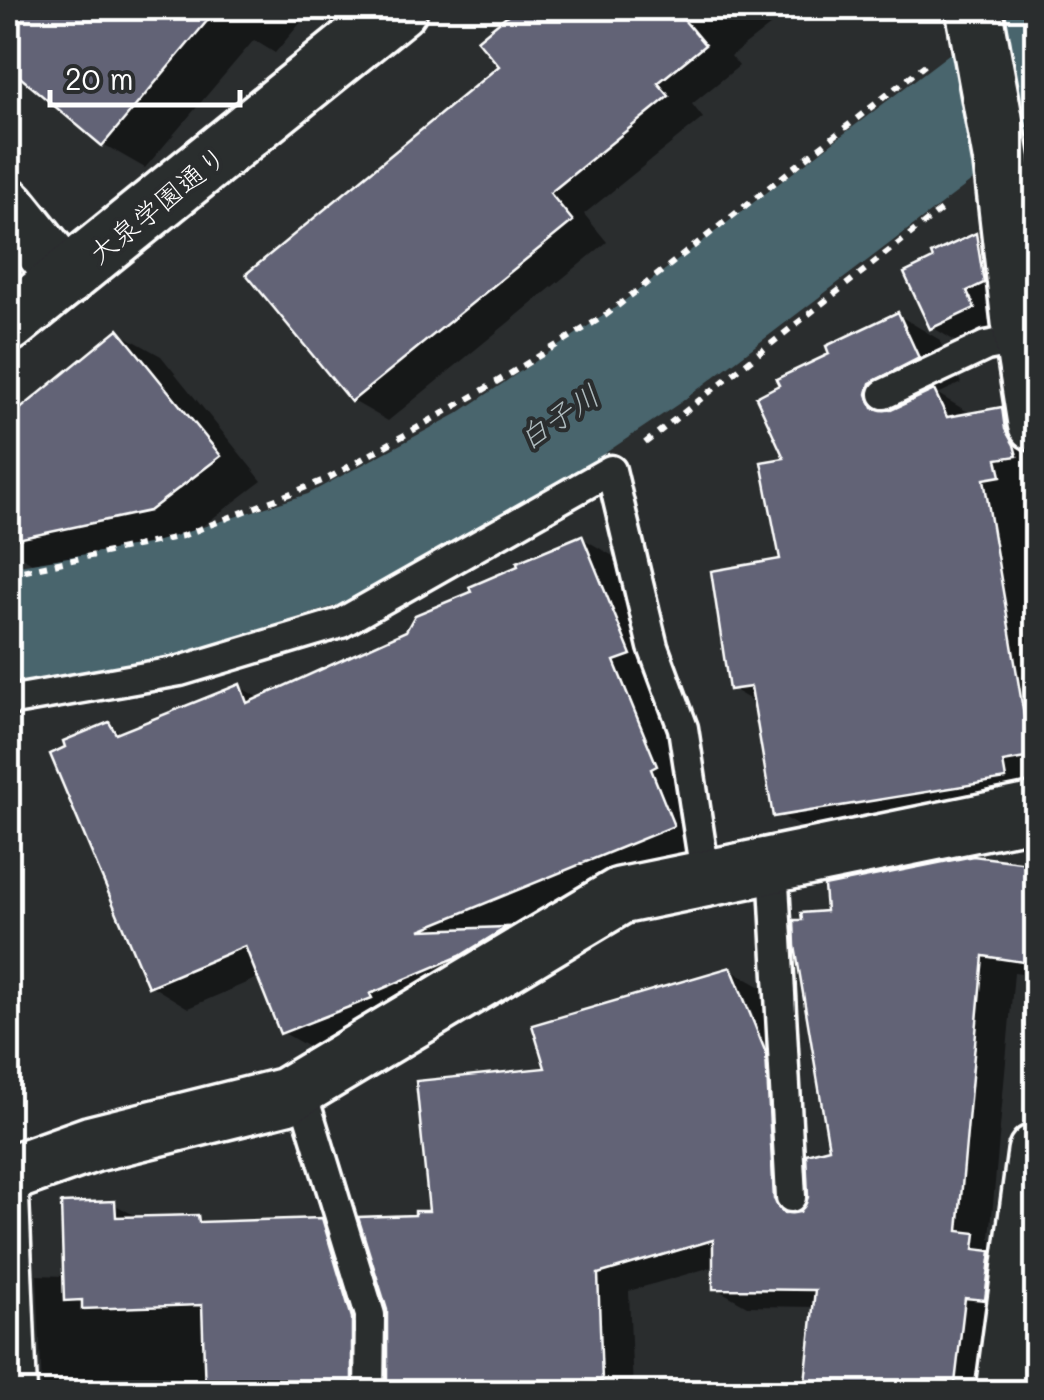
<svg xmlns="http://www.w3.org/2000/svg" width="1044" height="1400" font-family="Mali,'Klee One',sans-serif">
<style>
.shadow{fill:#0007;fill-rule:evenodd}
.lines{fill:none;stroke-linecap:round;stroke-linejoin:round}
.river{stroke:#49656d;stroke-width:115}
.building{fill:#626476;stroke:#fff;stroke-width:2.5}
.lane-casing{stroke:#fff;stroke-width:35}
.street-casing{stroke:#fff;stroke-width:62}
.secondary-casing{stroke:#fff;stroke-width:62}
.path{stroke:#fff;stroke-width:6;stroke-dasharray:8 8;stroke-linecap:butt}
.lane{stroke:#2a2d2e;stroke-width:28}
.street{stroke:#2a2d2e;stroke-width:55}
.secondary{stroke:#2a2d2e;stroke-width:55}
.labels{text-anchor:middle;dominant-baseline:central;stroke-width:8;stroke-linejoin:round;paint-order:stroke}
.street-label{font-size:28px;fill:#fff;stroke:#2a2d2e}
.water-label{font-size:30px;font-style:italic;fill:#adbabd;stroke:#2a2d2e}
</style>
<rect width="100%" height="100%" fill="#2a2d2e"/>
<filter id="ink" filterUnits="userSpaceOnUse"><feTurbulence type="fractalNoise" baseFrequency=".01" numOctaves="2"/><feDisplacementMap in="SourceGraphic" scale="20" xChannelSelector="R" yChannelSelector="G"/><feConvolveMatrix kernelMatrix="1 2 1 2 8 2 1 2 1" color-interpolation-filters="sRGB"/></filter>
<g filter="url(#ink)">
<g class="shadow">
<path d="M8 8H313L275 53 254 40 145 168 103 144 8 64Z"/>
<path d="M520 8H793L731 56 739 66 692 104 703 118 584 214 607 242 388 421 353 401 503 66 481 40Z"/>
<path d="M976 236 1007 254 1017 321 963 346 932 327Z"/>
<path d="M898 315 940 340 961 383 938 394 973 415 1001 410 1036 430V501L1026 503 1036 566V804L818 837 775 812 756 703 732 689 782 561 788 460 833 355Z"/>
<path d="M118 332 161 356 262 481 192 534 39 567 8 549V423Z"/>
<path d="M582 538 620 560 668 677 651 683 694 788 711 848 508 931 542 951 321 1054 282 1032 260 977 188 1008 150 985 109 725 123 734 240 687 261 699 408 633 474 593Z"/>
<path d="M973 858 1036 867V976L1014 973 990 1238 1024 1256 1006 1392H807L816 1307 747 1306 715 1288V1266L629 1291 633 1392H389L390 1314 418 1218 432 1213 548 1070 731 970 763 988 797 1073 804 1209 832 1150 829 914ZM738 991H743L773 1064 768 1066Z"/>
<path d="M114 1204 141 1219 198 1218 209 1224 321 1220 354 1239 384 1337V1392H42L37 1275 66 1276Z"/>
</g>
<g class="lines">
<path class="river" d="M8 625 162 600 331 547 489 462 648 355 1036 60"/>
</g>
<g class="building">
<path d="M8 8H218L102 146 8 67Z"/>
<path d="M516 8H674L705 45 658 83 669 96 550 193 573 221 351 402 246 274 499 66 477 40Z"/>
<path d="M976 233 984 283 967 291 975 308 930 329 904 273 933 259 931 254Z"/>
<path d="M898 312 919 358 870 383 867 394 873 408 891 410 934 390 947 417 1002 407 1005 429 1014 445 1017 456 997 459 1001 476 984 479 1031 757 1003 762 1006 779 773 817 751 687 729 690 711 571 780 559 761 462 784 458 756 397 779 385 776 379 829 354 826 346Z"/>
<path d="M118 329 221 456 149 511 8 541V419Z"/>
<path d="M582 535 631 655 614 661 657 766 651 769 674 826 420 930 507 927 460 956 370 994 372 998 280 1034 245 946 148 987 50 754 65 747 63 741 109 722 116 734 240 684 247 703 406 631 415 615 471 592 469 587 518 566 517 562Z"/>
<path d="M973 856 1036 864V964L983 956 958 1231 976 1233 974 1249 991 1251 985 1300 965 1298 954 1392H804L815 1290 713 1289V1240L598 1274 602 1381 387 1387V1310L358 1217 415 1215V1211H429L416 1081 545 1068 532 1025 731 967 766 1053 774 1199 784 1213 800 1212 808 1197 806 1154 829 1148 795 946 794 920H802L801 913 826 911 824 886Z"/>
<path d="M115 1201 116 1217 198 1215 199 1222 322 1218 352 1318V1392H205L202 1305 82 1309V1300L64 1301 61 1203Z"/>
</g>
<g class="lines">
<g class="lane-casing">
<g id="lane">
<path d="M884 394 986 346 1023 339"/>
<path d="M8 701 180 671 341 623 611 470 653 647 683 728 706 880"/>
<path d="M773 865 791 1197"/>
<path d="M301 1089 370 1315 369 1392"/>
<path d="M13 1171 22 1392"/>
</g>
</g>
<g class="street-casing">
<g id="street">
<path d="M974 8 1002 162 1020 322 1036 423"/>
<path d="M8 1174 92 1144 286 1096 620 896 1036 811"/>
<path d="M1004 1392 1036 1152"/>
</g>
</g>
<g class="secondary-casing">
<g id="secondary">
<path d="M8 206 66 278"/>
<path d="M8 324 399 8"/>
</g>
</g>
<g class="path">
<path d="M645 443 946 206"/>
<path d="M8 574 182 536 327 479 475 395 606 315 925 65"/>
</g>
<use href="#lane" class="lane"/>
<use href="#street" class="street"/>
<use href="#secondary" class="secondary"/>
</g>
</g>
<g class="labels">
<g class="street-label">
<text transform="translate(157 204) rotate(-39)">大泉学園通り</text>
</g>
<g class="water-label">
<text transform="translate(558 416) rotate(-34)">白子川</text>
</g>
</g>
<rect width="1044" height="1400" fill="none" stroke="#2a2d2e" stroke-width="40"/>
<rect x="20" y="20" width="1004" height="1360" fill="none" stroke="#fff" stroke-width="4" filter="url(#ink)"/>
<path d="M50 90v15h190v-15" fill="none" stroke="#ffffff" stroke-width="5"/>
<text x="65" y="90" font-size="30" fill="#ffffff" stroke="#2a2d2e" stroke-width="8" paint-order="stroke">20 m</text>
</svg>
